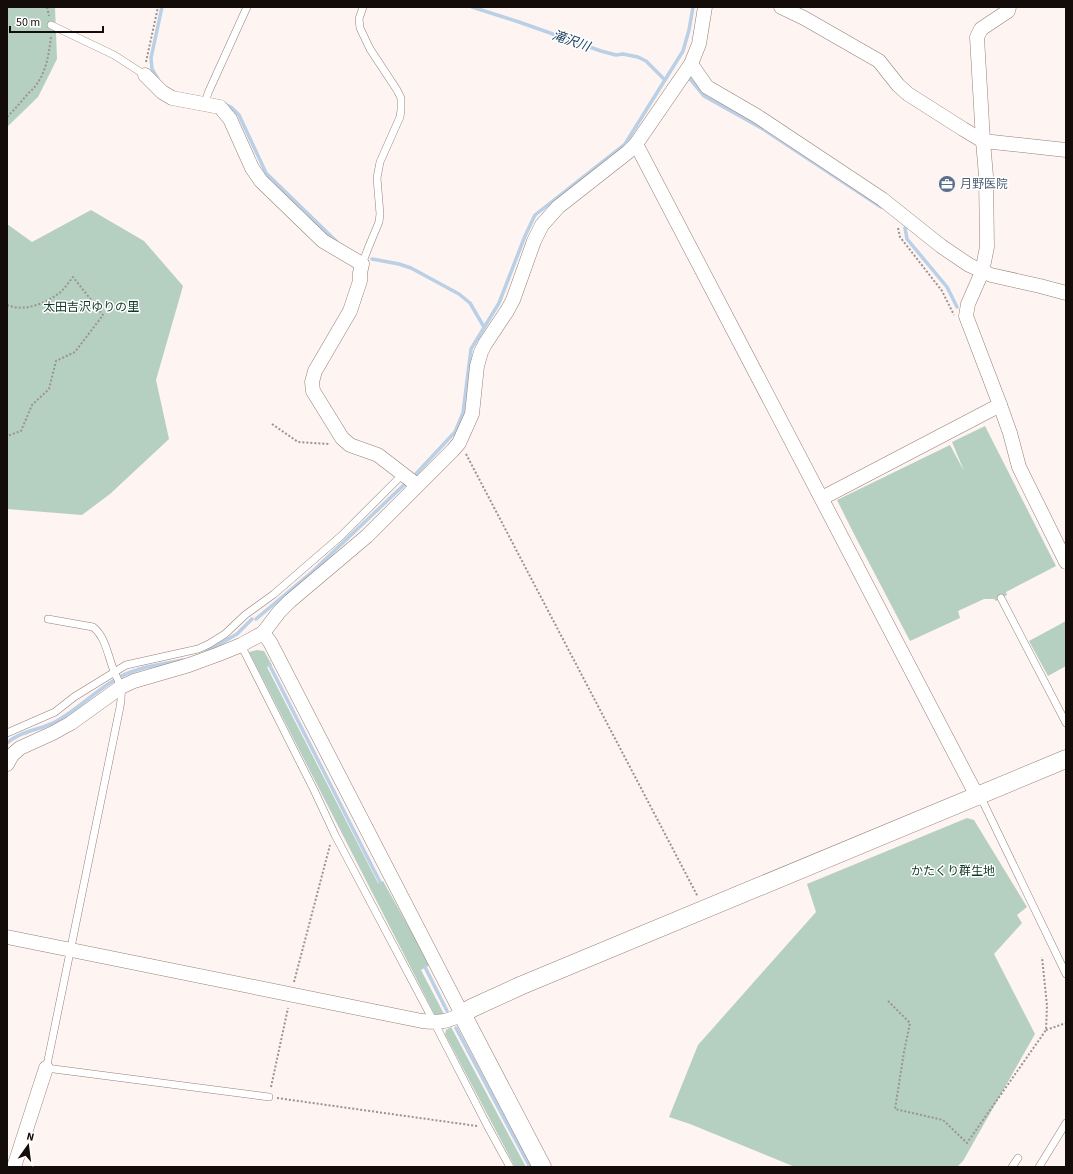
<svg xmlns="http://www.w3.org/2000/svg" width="1073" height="1174" font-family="'Source Sans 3','Noto Sans JP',sans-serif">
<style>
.green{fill:#b5d0c1}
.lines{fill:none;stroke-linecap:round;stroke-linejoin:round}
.stream{stroke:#b9d0e7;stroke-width:3.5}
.service-casing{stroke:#948078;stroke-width:8}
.minor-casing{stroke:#948078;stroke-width:15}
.tertiary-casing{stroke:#948078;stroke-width:19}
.path{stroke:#9c9390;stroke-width:2;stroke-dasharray:2 2;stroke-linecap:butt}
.service{stroke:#fff;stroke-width:7}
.minor{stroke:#fff;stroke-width:14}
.tertiary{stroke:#fff;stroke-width:18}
.labels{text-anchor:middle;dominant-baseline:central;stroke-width:3;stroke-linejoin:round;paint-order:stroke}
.service-label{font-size:12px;fill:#4e5e75;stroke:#fff;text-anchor:start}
.park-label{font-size:12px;fill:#0f3926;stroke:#fff}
.water-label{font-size:13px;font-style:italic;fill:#1d4062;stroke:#fff}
</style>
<rect width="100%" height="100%" fill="#fef4f1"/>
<g class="green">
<path d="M7 7H55L57 59 38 97 7 127Z"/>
<path d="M91 210 144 241 183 286 156 380 169 439 110 494 82 515 7 509V224L32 242Z"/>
<path d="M985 426 1056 566 1006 592 1007 595 996 601 994 599H984L958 611 960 618 910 641 855 536 837 500 950 445 964 471 952 442Z"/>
<path d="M1066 621V666L1048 676 1029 641Z"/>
<path d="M257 650 264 651 272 665 267 667 378 883 383 881 430 965 421 970 444 1014 435 1015 249 652Z"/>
<path d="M967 818 974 820 1027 907 1017 915 1022 923 994 954 1035 1034 963 1161 957 1167H795L690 1124 669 1117 698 1045 816 912 807 884Z"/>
<path d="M451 1027 526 1167H515L445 1034 446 1030Z"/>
</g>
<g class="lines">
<g class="stream">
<path d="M472 7 519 22 601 51 616 55 623 54 638 57 646 61 665 80"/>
<path d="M689 78 704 96 763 129 881 207"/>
<path d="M158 79 152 69 151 58 162 7"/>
<path d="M224 104 231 107 239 115 266 173 337 242"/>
<path d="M905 228 907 239 947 287 957 307"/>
<path d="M372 259 399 264 411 268 459 294 470 303 484 327"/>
<path d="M413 477 455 432 463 413 471 349 499 303 525 236 535 215 625 144 683 51 689 30 693 7"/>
<path d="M256 619 312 572 408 481"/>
<path d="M206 652 237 634 252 619"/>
<path d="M270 666 380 882"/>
<path d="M7 743C20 731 40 730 55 722 76 711 93 693 113 681 134 667 159 665 183 660"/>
<path d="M425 967 447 1011"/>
<path d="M456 1028 530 1167"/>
</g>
<g class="service-casing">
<g id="service">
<path d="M51 25 114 55 145 75"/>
<path d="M205 104 208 93 247 7"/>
<path d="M362 264 369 246 379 222 380 214 377 178 380 162 400 117 401 110V98L397 90 370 49 360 28 359 19 363 7"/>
<path d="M1001 598 1066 723"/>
<path d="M48 619 93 627C106 637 108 657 114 671 116 677 120 682 121 689 122 695 121 701 120 707L48 1060 46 1068 269 1097"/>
<path d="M241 645 314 790 335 835 434 1022 488 1127 510 1167"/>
<path d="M7 733 55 712 74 697 126 665 198 649 209 644 225 634 245 615 274 594 341 536 403 474"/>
<path d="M978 797 984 804 1066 974"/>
<path d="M1012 1167 1018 1158"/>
<path d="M1039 1167 1066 1123"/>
</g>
</g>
<g class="minor-casing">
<g id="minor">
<path d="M781 7 804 18 879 61 898 85 908 94 963 129 983 141 1066 150"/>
<path d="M1009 7 1008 11 981 29 977 37 983 141 986 176 987 247 982 272 968 304 966 316 1000 405 1010 433 1019 467 1066 562"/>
<path d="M691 64 707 87 757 116 882 199 941 246 969 265 991 275 1040 286 1066 293"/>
<path d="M145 75 162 92 172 98 220 107 230 119 252 168 261 181 323 241 362 264 360 273V281L350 311 315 371 312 382 313 391 342 438 350 445 378 455 417 485"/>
<path d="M636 144 977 796"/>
<path d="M822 498 1000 405"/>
<path d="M7 764 12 755 20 748 53 733 71 723 121 687 134 681 189 665 219 654 241 645 263 633 279 612 290 601 367 536 453 450 459 443 472 414 477 366 481 352 485 344 507 311 513 300 534 241 542 225 558 207 628 152 636 144 691 64 699 44 705 7"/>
<path d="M7 937 422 1021C439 1023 447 1022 462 1014L270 642 263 633"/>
<path d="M14 1167 46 1068"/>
</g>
</g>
<g class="tertiary-casing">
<path id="tertiary" d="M542 1167 462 1014 472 1008 520 986 1066 759"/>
</g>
<g class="path">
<path d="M47 7 49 16"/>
<path d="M146 62 158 7"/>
<path d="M7 117C14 110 20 103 26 96 28 93 31 91 33 89 46 74 49 55 51 36"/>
<path d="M898 228 900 237 942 291 954 315"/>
<path d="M7 305C24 312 44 304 58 294 64 290 68 283 73 277L103 315 75 352 56 361 49 389 32 405 21 431 7 436"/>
<path d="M272 424 298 442 330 444"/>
<path d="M466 454 698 897"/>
<path d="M294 982 330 845"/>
<path d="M888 1001 910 1023 904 1052 895 1109 943 1120 967 1143 1046 1030 1047 1006 1042 957"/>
<path d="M1046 1030 1066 1023"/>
<path d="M271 1087 288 1008"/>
<path d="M277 1098 477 1126"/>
</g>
<use href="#service" class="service"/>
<use href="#minor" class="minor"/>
<use href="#tertiary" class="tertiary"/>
</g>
<defs>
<g id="office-disc" transform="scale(0.9)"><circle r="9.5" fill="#5c6f8a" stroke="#fff"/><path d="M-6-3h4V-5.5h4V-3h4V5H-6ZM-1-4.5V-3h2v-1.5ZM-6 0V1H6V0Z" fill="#fff"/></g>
</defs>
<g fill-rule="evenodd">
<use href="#office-disc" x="947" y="184"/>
</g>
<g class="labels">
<g class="service-label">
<text x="960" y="184">月野医院</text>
</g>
<g class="park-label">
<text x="91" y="307">太田吉沢ゆりの里</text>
<text x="953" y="871">かたくり群生地</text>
</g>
<g class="water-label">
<text transform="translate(571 41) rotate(19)">滝沢川</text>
</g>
</g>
<rect width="1073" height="1174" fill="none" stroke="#130c09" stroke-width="16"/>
<g transform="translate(28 1146) rotate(14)" stroke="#ffffff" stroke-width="3" paint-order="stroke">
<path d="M0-3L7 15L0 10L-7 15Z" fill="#130c09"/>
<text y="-6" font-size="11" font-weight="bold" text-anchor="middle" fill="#130c09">N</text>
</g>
<path d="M10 26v6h93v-6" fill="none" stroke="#130c09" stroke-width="2"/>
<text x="16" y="26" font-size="12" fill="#130c09" stroke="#ffffff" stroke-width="3" paint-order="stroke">50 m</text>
</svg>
